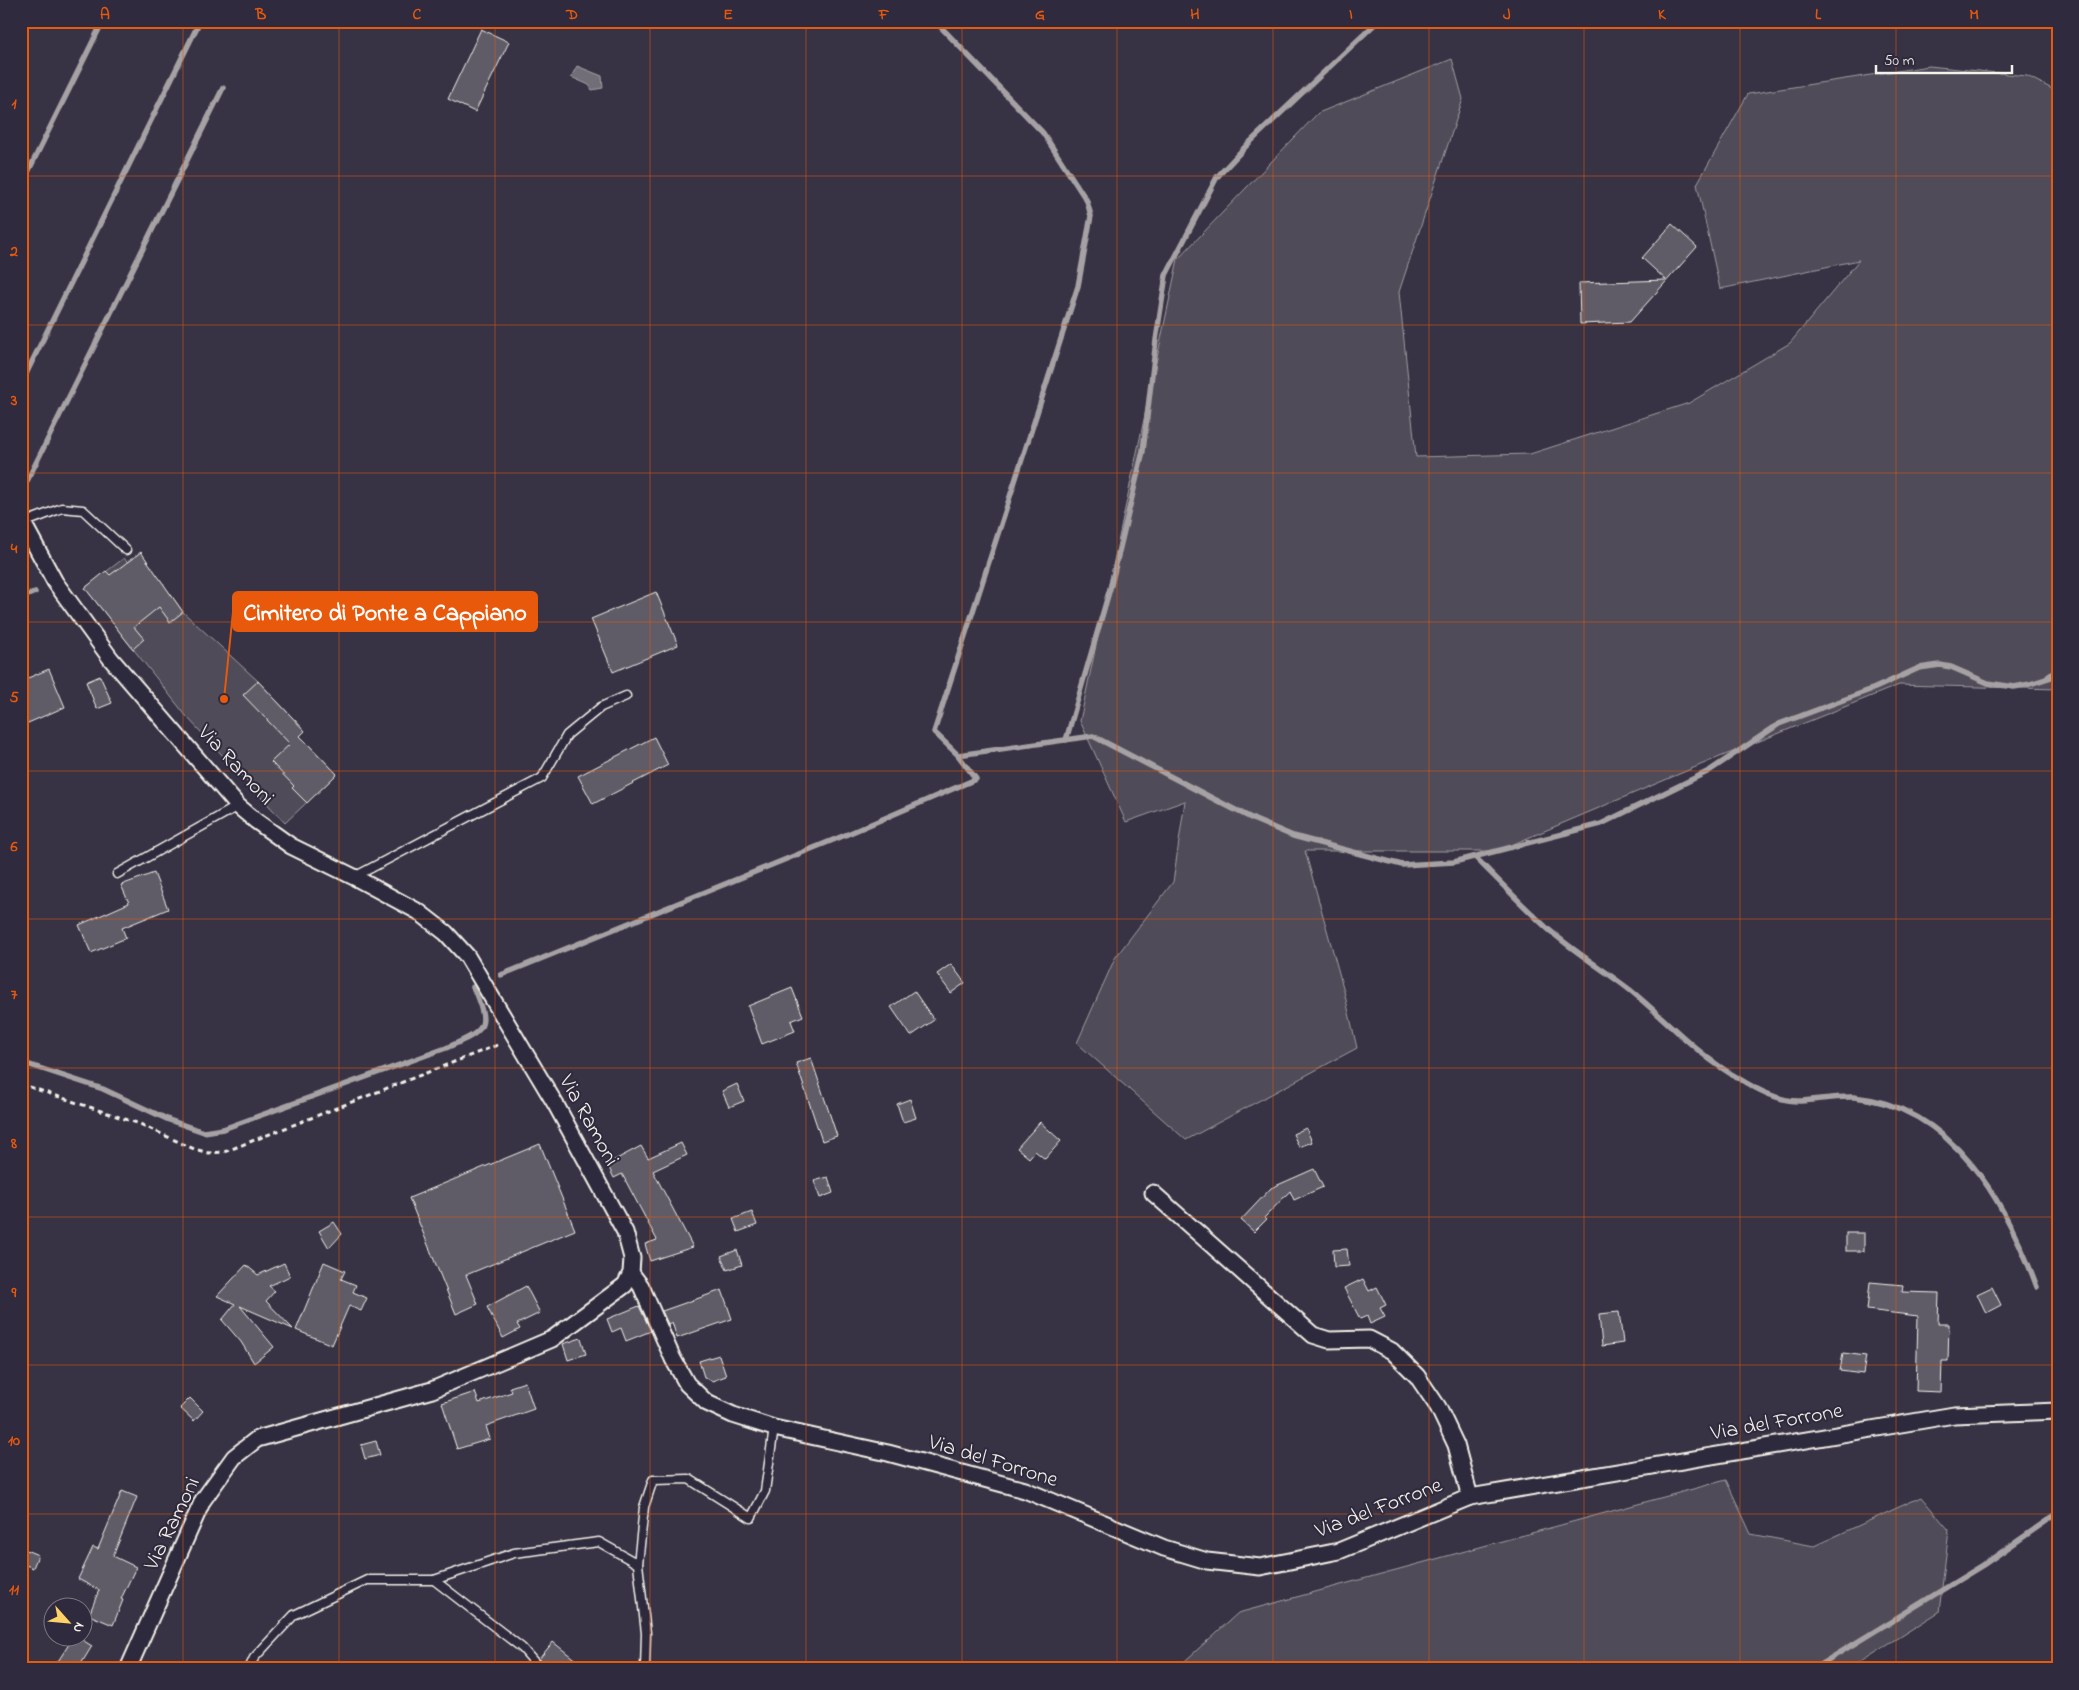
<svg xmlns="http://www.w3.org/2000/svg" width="2079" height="1690" font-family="'Indie Flower',sans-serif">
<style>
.green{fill:#504b59;stroke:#a29ea0}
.water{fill:#726e77;stroke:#a6a2a4}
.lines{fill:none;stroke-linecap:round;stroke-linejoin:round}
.stream{stroke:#a6a2a4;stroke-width:5.5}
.building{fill:#5f5c67;stroke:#f4f1e8}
.lane-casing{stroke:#f4f1e8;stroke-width:11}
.street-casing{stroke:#f4f1e8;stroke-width:19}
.path{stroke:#f4f1e8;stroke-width:3;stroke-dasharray:5 4;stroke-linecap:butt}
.lane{stroke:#2f2a3d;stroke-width:8}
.street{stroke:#2f2a3d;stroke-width:15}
.grid{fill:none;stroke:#e8590c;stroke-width:1;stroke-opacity:0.55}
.labels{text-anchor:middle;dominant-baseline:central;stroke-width:4;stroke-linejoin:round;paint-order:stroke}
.street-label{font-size:22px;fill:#f4f1e8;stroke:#2f2a3d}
.leader{fill:none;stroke:#e8590c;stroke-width:2}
.callout-dot{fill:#e8590c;stroke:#2f2a3d;stroke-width:2}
.callout{fill:#e8590c;stroke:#e8590c;stroke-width:2}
.callout-label{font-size:24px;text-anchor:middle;font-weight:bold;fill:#fff}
.neatline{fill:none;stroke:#e8590c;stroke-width:2}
.grid-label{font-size:16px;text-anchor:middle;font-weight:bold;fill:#e8590c}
</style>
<rect width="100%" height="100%" fill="#373244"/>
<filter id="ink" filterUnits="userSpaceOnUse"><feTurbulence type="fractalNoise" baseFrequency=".02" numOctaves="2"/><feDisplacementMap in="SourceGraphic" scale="10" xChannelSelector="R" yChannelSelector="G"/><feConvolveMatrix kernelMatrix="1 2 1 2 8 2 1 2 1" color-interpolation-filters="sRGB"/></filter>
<g filter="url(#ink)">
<g class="green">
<path d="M1452 59 1463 99 1399 292 1416 457 1530 454 1689 403 1790 343 1859 260 1720 289 1697 184 1748 94 1929 66 2027 76 2058 92V689L1899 685 1710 761 1497 851H1305L1344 991 1357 1048 1186 1140 1077 1043 1115 958 1173 882 1185 801 1126 822 1080 721 1178 259 1318 113Z"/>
<path d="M141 553 183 612 258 681 305 731 300 736 337 774 285 823 187 717 85 588 124 558 127 562Z"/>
<path d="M1726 1480 1751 1534 1814 1546 1921 1497 1949 1530 1939 1612 1848 1669H1176L1238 1613Z"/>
</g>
<path class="water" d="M577 66 602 76 603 88 592 90 589 85 571 77Z"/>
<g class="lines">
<g class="stream">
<path d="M21 186 103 21"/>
<path d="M21 384 197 27"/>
<path d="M21 493 223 88"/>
<path d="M21 598 35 592"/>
<path d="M2048 677 2058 669"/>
<path d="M1066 740 1111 585 1143 451 1156 340 1166 275 1217 177 1247 145 1378 21"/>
<path d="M958 755 1093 736 1212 798 1255 820 1293 836 1402 865 1454 862 1601 824 1709 771 1779 724 1875 688 1919 668 1940 665 1951 667 1988 683 2014 687 2030 684 2058 675"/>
<path d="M1475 857C1499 881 1523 906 1548 929 1573 951 1603 969 1630 990 1666 1019 1697 1055 1738 1078 1756 1089 1779 1102 1801 1101 1818 1100 1837 1096 1854 1097 1954 1107 2006 1203 2037 1287"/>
<path d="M501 975 843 836 976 779 958 755 934 732 1078 286 1091 216 1087 201 1043 133 935 21"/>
<path d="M21 1062 103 1089 169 1120 204 1132 223 1129 446 1048C486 1030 491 1029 473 987"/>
<path d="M1813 1669 1983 1565 2058 1513"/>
</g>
</g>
<g class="building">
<path d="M481 29 509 42 475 112 448 99Z"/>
<path d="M1672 224 1697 247 1630 322 1580 324 1579 283 1666 280 1642 258Z"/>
<path d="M141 552 183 612 170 622 159 607 134 627 144 639 133 649 85 588 106 571 110 575Z"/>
<path d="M656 592 678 645 613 672 591 619Z"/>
<path d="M49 669 65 707 21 726V681Z"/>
<path d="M100 676 112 703 97 709 86 682Z"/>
<path d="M258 681 305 731 300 736 337 774 307 803 292 788 294 786 271 762 290 744 243 695Z"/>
<path d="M654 737 668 765 593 804 578 776Z"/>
<path d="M154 873 168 909 122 928 126 938 91 953 79 925 129 903 121 885Z"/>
<path d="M951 964 965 983 951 993 937 974Z"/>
<path d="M792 988 803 1016 791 1021 795 1031 762 1044 748 1006Z"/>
<path d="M914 991 934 1020 911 1036 891 1007Z"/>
<path d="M811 1058 837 1136 822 1141 796 1063Z"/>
<path d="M737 1084 744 1101 729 1107 722 1091Z"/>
<path d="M910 1099 916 1118 903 1122 897 1104Z"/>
<path d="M1040 1122 1061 1141 1045 1159 1035 1151 1029 1158 1017 1148Z"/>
<path d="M1306 1128 1312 1142 1299 1147 1293 1134Z"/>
<path d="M681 1143 687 1155 653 1171 693 1247 650 1261 645 1244 657 1240 622 1174 614 1178 607 1164 641 1146 648 1158Z"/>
<path d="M540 1144 575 1230 466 1275 478 1304 456 1314 409 1198Z"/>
<path d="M1314 1169 1323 1187 1294 1200 1290 1191 1264 1218 1266 1220 1254 1232 1241 1220 1271 1188Z"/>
<path d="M828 1177 833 1193 820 1198 814 1181Z"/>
<path d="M752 1212 757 1225 738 1232 733 1219Z"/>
<path d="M334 1222 342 1234 329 1248 319 1231Z"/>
<rect x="1846" y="1233" width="18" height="18"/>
<path d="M1347 1249 1349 1266 1334 1267 1333 1250Z"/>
<path d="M737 1250 742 1265 727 1270 721 1256Z"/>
<path d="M324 1262 345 1271 341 1279 356 1285 353 1292 367 1298 361 1311 349 1306 332 1345 296 1330Z"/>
<path d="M284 1263 290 1276 269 1286 275 1291 266 1301 293 1329 240 1306 274 1347 254 1363 241 1342 222 1320 235 1304 217 1296 246 1265 258 1275Z"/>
<path d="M1363 1279 1369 1291 1377 1287 1386 1305 1380 1308 1385 1317 1370 1324 1367 1316 1360 1319 1344 1288Z"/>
<path d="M1870 1282 1903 1285 1902 1292 1939 1293 1938 1324H1949L1948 1361H1942L1941 1392 1916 1391 1918 1316 1867 1310Z"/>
<path d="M526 1286 540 1313 517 1324 520 1329 503 1338 487 1307Z"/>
<path d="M1992 1287 2001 1305 1986 1313 1977 1294Z"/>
<path d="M722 1290 732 1319 677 1338 672 1322 668 1324 662 1311Z"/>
<path d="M639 1306 651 1331 626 1341 621 1328 612 1332 607 1319Z"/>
<path d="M1619 1312 1623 1343 1602 1346 1599 1314Z"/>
<path d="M581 1338 586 1354 568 1360 563 1344Z"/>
<path d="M1843 1353 1866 1356 1863 1374 1840 1371Z"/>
<path d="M719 1355 726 1376 712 1381 704 1377 699 1361Z"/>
<path d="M525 1382 534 1409 486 1426 490 1439 457 1449 442 1403 475 1392 479 1403 512 1392 510 1387Z"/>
<path d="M190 1398 203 1411 194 1421 180 1408Z"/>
<path d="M376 1441 380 1455 365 1459 361 1445Z"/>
<path d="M122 1491 137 1497 113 1556 136 1567 121 1599 123 1600 113 1625 89 1615 99 1590 78 1579 93 1547 98 1549Z"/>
<path d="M21 1548 38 1555 33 1568 21 1563Z"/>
<path d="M73 1638H79L92 1646 78 1669H53Z"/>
<path d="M553 1642 587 1669H532L539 1667V1659Z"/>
</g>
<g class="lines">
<g class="lane-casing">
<g id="lane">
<path d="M23 523 62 508 83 510 126 550"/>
<path d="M117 874 238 806"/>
<path d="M354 877 542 778 567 735 601 707 626 696"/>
<path d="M434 1580 514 1553 599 1542 638 1564"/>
<path d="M249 1669 254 1658 294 1615 367 1580H434L522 1648 535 1663"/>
<path d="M645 1669 646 1633 638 1564 644 1507 653 1480 689 1479 751 1518 765 1491 774 1428"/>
</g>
</g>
<g class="street-casing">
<g id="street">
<path d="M21 519 55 582 111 659 238 806 256 821 291 846 354 877 419 912 446 933 467 956 556 1105 625 1232 632 1258 631 1273 625 1285 552 1339 432 1390 257 1439 234 1457 203 1500 128 1669"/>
<path d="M1153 1193 1313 1335 1329 1340 1369 1339 1392 1351 1417 1376 1438 1407 1456 1445 1470 1497"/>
<path d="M631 1273 641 1286 673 1359 687 1384 707 1403 733 1415 774 1428 888 1453 1025 1490 1164 1548 1207 1561 1260 1567 1339 1551 1470 1497 1954 1415 2058 1411"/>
</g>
</g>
<path class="path" d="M21 1084 140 1124 194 1149 209 1153 224 1152 500 1044"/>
<use href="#lane" class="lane"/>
<use href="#street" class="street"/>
</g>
</g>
<path class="grid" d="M183 21V1669M339 21V1669M495 21V1669M650 21V1669M806 21V1669M962 21V1669M1117 21V1669M1273 21V1669M1429 21V1669M1584 21V1669M1740 21V1669M1896 21V1669M21 176H2058M21 325H2058M21 473H2058M21 622H2058M21 771H2058M21 919H2058M21 1068H2058M21 1217H2058M21 1365H2058M21 1514H2058"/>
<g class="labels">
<g class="street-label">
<text transform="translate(235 766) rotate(47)">Via Ramoni</text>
<text transform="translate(588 1121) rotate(61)">Via Ramoni</text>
<text transform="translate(1777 1423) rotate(-10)">Via del Forrone</text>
<text transform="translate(993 1462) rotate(17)">Via del Forrone</text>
<text transform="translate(1379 1509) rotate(-21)">Via del Forrone</text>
<text transform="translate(173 1524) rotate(-64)">Via Ramoni</text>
</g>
</g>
<path class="leader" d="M224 699L233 612"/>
<circle class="callout-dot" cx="224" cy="699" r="5"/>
<rect class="callout" x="233" y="592" width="304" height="39" rx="5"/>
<g class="callout-label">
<text x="385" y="620">Cimitero di Ponte a Cappiano</text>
</g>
<rect width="2079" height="1690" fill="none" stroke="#2f2a3d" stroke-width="55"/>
<g transform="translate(68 1622) rotate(117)"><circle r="24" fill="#2f2a3d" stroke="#7e7a81"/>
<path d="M0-4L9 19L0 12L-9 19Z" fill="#ffd166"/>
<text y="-8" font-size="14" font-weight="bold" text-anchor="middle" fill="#f4f1e8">N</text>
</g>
<path d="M1876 65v8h136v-8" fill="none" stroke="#f4f1e8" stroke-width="2.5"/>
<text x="1884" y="65" font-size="15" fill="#f4f1e8" stroke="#2f2a3d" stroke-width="4" paint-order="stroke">50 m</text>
<rect x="28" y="28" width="2024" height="1634" class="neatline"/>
<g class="grid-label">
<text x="105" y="19">A</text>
<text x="261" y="19">B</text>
<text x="417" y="19">C</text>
<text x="572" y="19">D</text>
<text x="728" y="19">E</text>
<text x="884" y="19">F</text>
<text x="1040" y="19">G</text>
<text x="1195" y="19">H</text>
<text x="1351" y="19">I</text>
<text x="1507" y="19">J</text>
<text x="1662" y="19">K</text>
<text x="1818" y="19">L</text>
<text x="1974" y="19">M</text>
<text x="14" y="108">1</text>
<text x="14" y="256">2</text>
<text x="14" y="405">3</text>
<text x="14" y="553">4</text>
<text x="14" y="702">5</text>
<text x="14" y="851">6</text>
<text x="14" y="999">7</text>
<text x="14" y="1148">8</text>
<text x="14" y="1297">9</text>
<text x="14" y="1445">10</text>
<text x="14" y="1594">11</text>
</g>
</svg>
